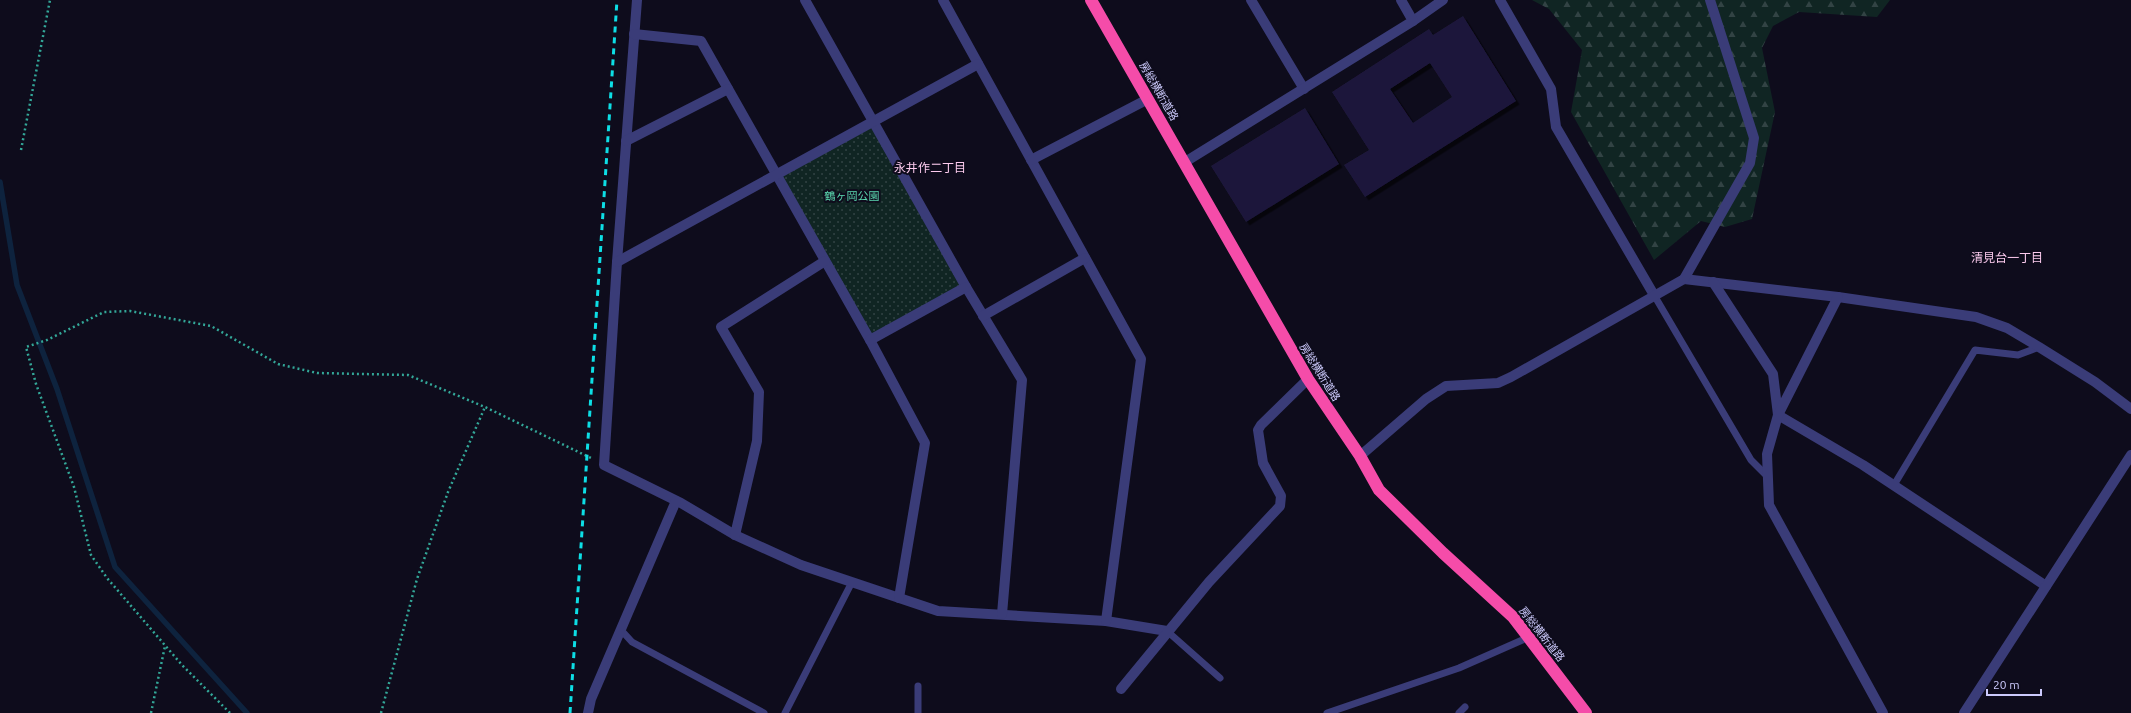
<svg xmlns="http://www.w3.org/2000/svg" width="2131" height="713" font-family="Ubuntu,'Noto Sans JP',sans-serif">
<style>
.green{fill:url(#green-dots)}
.forest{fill:url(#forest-firs)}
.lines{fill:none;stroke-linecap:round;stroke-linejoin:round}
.stream{stroke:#0e233e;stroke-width:5.5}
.building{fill:#1e193b;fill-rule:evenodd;filter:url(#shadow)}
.path{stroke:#33a798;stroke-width:2.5;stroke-dasharray:2 3;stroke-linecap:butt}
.lane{stroke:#3a3c78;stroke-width:7}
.street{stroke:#3a3c78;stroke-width:10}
.highway{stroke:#f54ca9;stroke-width:12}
.rail{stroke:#0ddee5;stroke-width:3;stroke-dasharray:6 5;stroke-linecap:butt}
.labels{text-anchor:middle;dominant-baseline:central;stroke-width:4;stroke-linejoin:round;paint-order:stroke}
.street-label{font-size:11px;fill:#cccafc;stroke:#0e0c1c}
.park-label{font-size:11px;fill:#5bd7af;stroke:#0e0c1c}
.neighbourhood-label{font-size:12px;fill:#fccbee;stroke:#0e0c1c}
</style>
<defs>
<pattern id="green-dots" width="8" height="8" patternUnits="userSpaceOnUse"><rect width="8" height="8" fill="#102523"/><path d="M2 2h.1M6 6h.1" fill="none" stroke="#324344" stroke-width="1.8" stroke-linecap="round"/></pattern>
<pattern id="forest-firs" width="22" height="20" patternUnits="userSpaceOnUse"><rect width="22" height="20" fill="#102523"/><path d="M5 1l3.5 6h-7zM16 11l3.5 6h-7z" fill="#324344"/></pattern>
<filter id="shadow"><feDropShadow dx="3.5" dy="3.5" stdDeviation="0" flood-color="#0009"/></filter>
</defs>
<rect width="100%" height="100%" fill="#0e0c1c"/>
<path class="green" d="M873 121 966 287 870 340 777 174Z"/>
<path class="forest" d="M1532 0H1890L1877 17 1799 12 1773 26 1762 48 1775 112 1752 219 1725 227 1701 221 1654 260 1571 112 1582 50 1549 9Z"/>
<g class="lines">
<path class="stream" d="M0 182 17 285 57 389 115 567 247 713"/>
</g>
<g class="building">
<path d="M1463 16 1516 101 1365 197 1344 165 1369 150 1332 92 1429 29 1433 35ZM1430 63 1452 97 1413 123 1390 89Z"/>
<path d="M1305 108 1339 164 1246 222 1211 166Z"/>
</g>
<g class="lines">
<g class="path">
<path d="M21 150 50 0"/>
<path d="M151 713 165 646"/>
<path d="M230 713 182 665 107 578 91 555 74 487 36 384 26 347 47 340 104 312 130 311 211 326 278 364 317 373 408 375 485 407 591 458"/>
<path d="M381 713 417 579 448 492 485 407"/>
</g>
<g class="lane">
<path d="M1654 295 1751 460 1768 477"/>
<path d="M1894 485 1975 350 2018 355 2039 347"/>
<path d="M621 630 632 642 764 713"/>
<path d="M1167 631 1220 678"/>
<path d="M918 686V713"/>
<path d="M785 713 852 582"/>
<path d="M1327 713 1459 668 1529 637"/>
<path d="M1459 713 1465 707"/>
</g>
<g class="street">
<path d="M637 0 617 262 604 465 681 503 735 535 801 565 938 611 1106 621 1167 631"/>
<path d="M805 0 966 287 1022 380 1002 614"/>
<path d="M943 0 1141 359 1106 621"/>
<path d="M1251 0 1304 89"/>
<path d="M1500 0 1551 89 1556 127 1654 295"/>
<path d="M1413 21 1443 0"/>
<path d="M634 34 701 41 870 340 925 443 899 598"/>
<path d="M626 141 728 89"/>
<path d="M1031 160 1148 99"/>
<path d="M1185 162 1413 21 1401 0"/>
<path d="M617 262 978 64"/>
<path d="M1684 279 1838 297 1976 317 2007 328 2039 347 2095 382 2131 409"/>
<path d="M1713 282 1773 374 1778 415 1863 465 2046 586"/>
<path d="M1838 297 1778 415 1767 454 1769 505 1883 713"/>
<path d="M983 316 1085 258"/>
<path d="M870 340 966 287"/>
<path d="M1360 456 1426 399 1446 386 1498 383 1511 377 1684 279 1750 163 1754 138 1710 0"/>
<path d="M735 535 757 441 759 392 721 327 825 261"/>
<path d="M1121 689 1209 582 1280 506 1281 496 1263 463 1258 430 1261 425 1308 379"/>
<path d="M588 713 591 699 676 501"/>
<path d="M1964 713 2131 455"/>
</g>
<path class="highway" d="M1091 0 1308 379 1360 456 1379 490 1443 553 1513 617 1586 713"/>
<path class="rail" d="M570 713 617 0"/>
</g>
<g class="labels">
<g class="street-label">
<text transform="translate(1159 91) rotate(60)">房総横断道路</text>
<text transform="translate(1320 372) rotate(58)">房総横断道路</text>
<text transform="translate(1542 634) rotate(52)">房総横断道路</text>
</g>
<g class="park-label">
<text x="852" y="196">鶴ヶ岡公園</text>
</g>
<g class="neighbourhood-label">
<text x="930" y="167">永井作二丁目</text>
<text x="2007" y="257">清見台一丁目</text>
</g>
</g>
<path d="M1987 689v6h54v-6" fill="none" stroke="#cccafc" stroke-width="2"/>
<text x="1993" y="689" font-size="12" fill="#cccafc" stroke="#0e0c1c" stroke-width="3" paint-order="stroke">20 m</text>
</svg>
